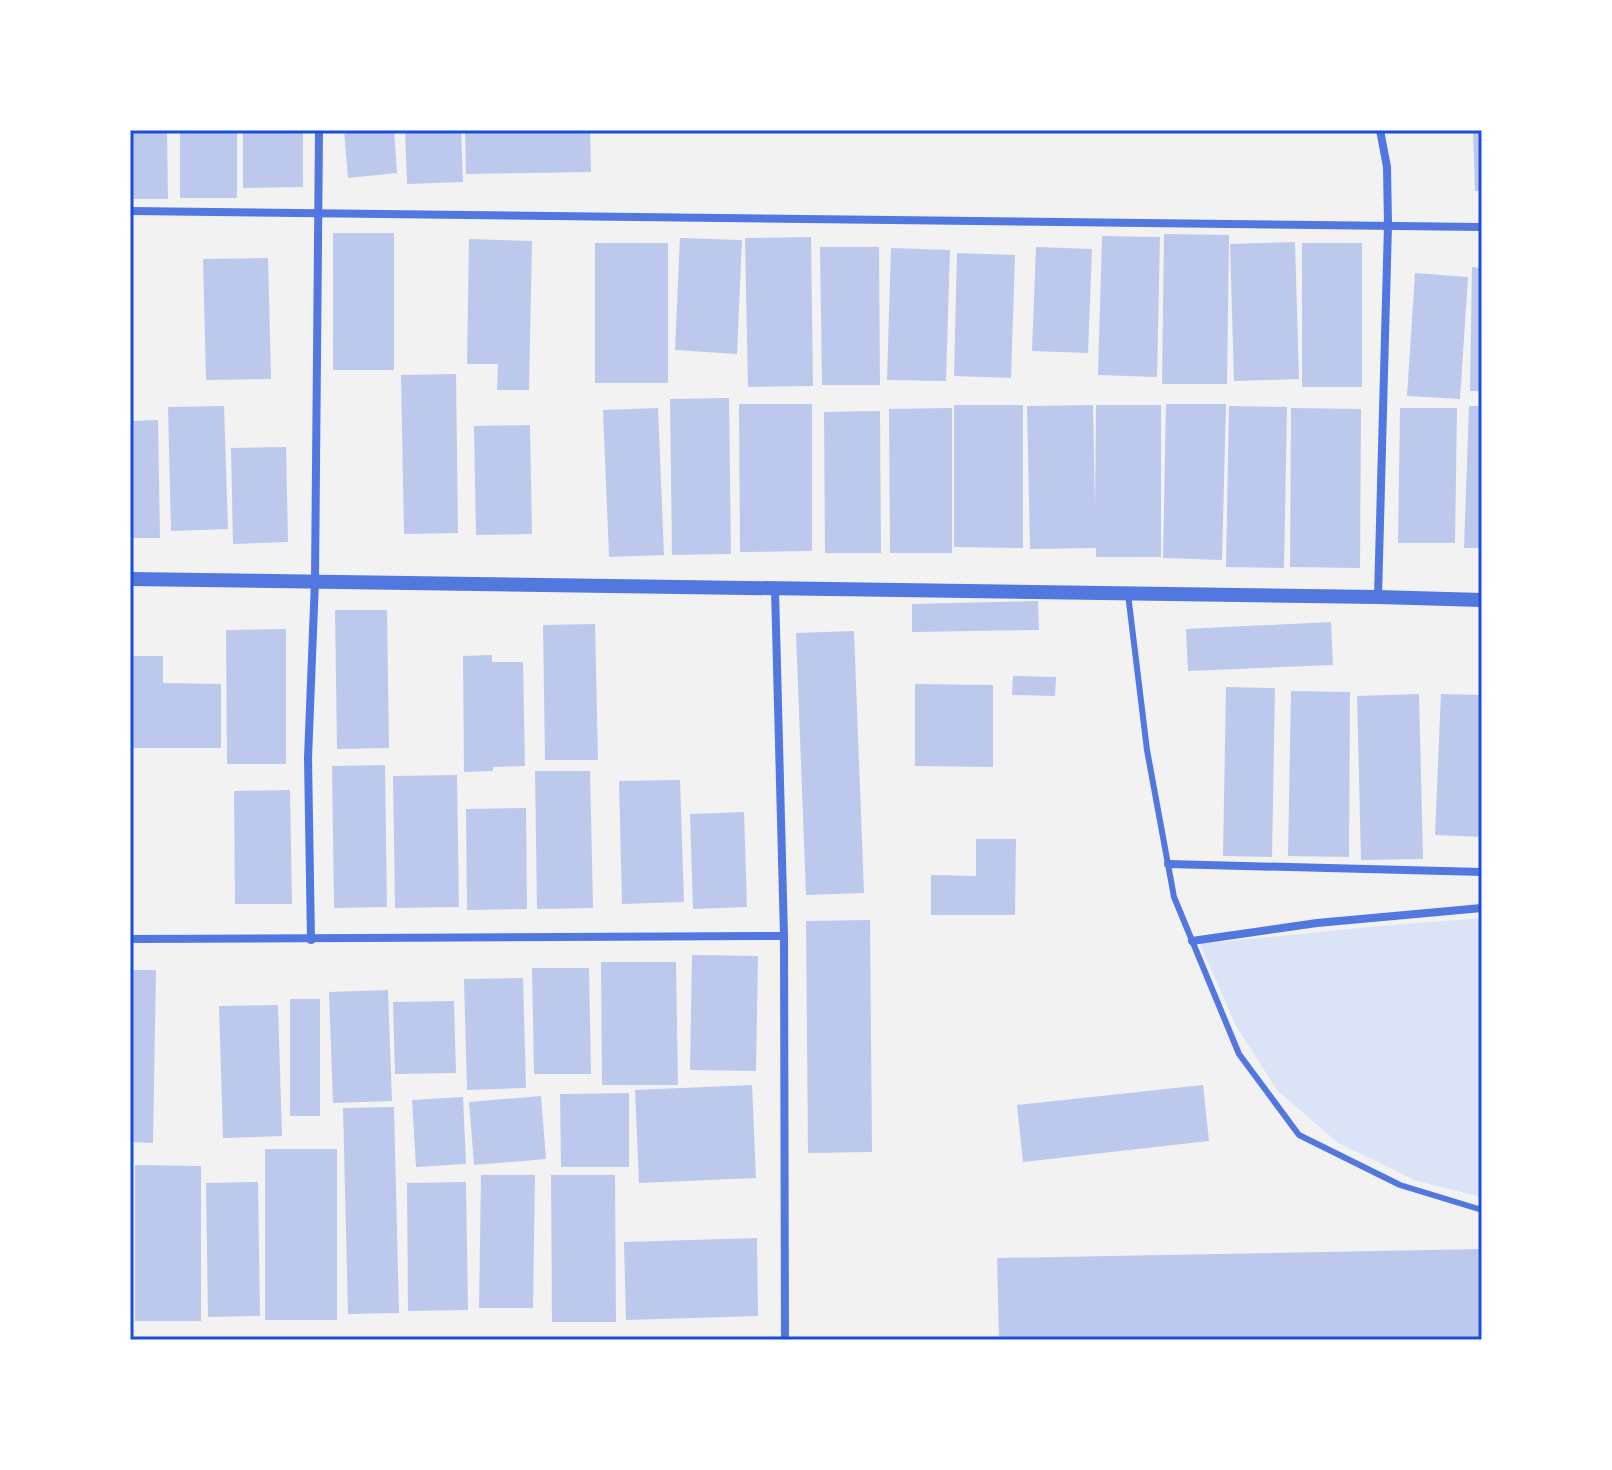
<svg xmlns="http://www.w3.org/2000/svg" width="1612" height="1470" font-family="'Times New Roman',serif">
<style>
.green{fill:#dbe4f7}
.building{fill:#bdc9ec}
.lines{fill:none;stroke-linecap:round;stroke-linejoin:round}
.service{stroke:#5277de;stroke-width:6}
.minor{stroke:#5277de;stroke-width:8}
.tertiary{stroke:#5277de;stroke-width:14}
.neatline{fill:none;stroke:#1d4ed8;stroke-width:3}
</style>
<rect width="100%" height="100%" fill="#f2f2f2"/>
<path class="green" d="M1482 918V1197L1417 1181 1338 1143 1277 1090 1236 1026 1200 944 1380 926Z"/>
<g class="building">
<path d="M130 130H167L168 199H130Z"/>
<rect x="180" y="130" width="57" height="68"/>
<path d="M243 130H303V187L243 188Z"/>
<path d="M344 130H394L397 173 348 178Z"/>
<path d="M405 130H461L463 182 407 184Z"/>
<path d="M465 130H590L591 172 466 174Z"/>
<path d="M1473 130H1482V191H1475Z"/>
<rect x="333" y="233" width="61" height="137"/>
<path d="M1164 234 1229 235 1227 384H1162Z"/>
<path d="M1102 236 1160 237 1157 377 1098 375Z"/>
<path d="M811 237 813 386 748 387 745 238Z"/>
<path d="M680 238 742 240 737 354 675 350Z"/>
<path d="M469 239 532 241 529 390H497L498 364H467Z"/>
<path d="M1295 242 1299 379 1234 381 1230 244Z"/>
<rect x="595" y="243" width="73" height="140"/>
<rect x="1302" y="243" width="60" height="144"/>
<path d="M820 247H879L880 385H822Z"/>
<path d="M1036 247 1092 249 1088 353 1032 351Z"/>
<path d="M891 248 950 250 946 381 887 380Z"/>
<path d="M957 253 1015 255 1011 378 954 376Z"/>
<path d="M268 258 271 379 206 380 203 259Z"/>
<path d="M1472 267 1482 268V391H1470Z"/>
<path d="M1415 273 1468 277 1460 399 1407 396Z"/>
<path d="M456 374 458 533 404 534 401 375Z"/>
<path d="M729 398 731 554 672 555 670 399Z"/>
<path d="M739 404H812V551L740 552Z"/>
<path d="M1166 404H1226L1222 560 1163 558Z"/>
<path d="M954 405H1023V548L954 547Z"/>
<path d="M1093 405 1095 509 1096 405H1161V557H1096V548L1030 549 1027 406Z"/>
<path d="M224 406 228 529 171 531 168 407Z"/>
<path d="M1229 406 1287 407 1284 568 1226 567Z"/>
<path d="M1469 406H1482V548H1464Z"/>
<path d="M658 408 664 555 609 557 603 410Z"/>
<path d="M952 408V553H890L889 409Z"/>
<path d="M1291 408 1361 409 1360 568 1290 567Z"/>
<path d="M1400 408H1457L1455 543H1398Z"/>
<path d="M880 411 881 553H825L824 412Z"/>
<path d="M158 420 160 538H130V421Z"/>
<path d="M530 425 532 534 476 535 474 426Z"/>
<path d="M286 447 288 542 233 544 231 448Z"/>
<path d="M1038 601 1039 630 912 632V604Z"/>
<path d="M335 610H387L389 748 337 749Z"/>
<path d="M1331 622 1333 665 1188 671 1186 629Z"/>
<path d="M595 624 598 760H545L543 625Z"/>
<path d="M286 629V764H227L226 630Z"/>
<path d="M854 631 864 893 806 895 796 633Z"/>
<path d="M492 655V662H523L525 766 493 767V771L464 772 463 656Z"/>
<path d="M130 656H163V683L221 684V748H130Z"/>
<path d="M1013 676 1056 677 1055 696 1012 695Z"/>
<path d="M915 684 993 685V767L915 766Z"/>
<path d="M1226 687 1275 688 1272 857 1223 856Z"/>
<path d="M1291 691 1350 692 1349 857 1288 856Z"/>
<path d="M1419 694 1423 859 1361 860 1357 696Z"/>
<path d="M1441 694 1482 695V837L1435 835Z"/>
<path d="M385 765 387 907 334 908 332 766Z"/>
<path d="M535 771H590L593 908 537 909Z"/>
<path d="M457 775 459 907 395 908 393 776Z"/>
<path d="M680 780 684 902 622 904 619 781Z"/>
<path d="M290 790 292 904H235L234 791Z"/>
<path d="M526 808 527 909 467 910 466 809Z"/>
<path d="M744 812 747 907 693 909 690 814Z"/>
<path d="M976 839H1016L1015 915H931V875L976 876Z"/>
<path d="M870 920 872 1152 808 1153 806 921Z"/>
<path d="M692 955 758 956 756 1071 690 1070Z"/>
<path d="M601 962H676L678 1085H602Z"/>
<path d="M532 968H589L591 1074H534Z"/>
<path d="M130 970H156L153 1143 130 1142Z"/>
<path d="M523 978 526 1088 467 1090 464 979Z"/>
<path d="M388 990 392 1101 333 1103 329 992Z"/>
<rect x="290" y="999" width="30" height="117"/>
<path d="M454 1001 456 1073 395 1074 393 1002Z"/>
<path d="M278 1005 282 1136 223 1138 219 1006Z"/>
<path d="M752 1085 756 1178 639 1183 635 1090Z"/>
<path d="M1203 1085 1209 1141 1023 1162 1017 1105Z"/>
<path d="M629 1093V1167H561L560 1094Z"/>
<path d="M541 1096 546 1159 474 1165 469 1102Z"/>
<path d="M463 1097 466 1164 416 1167 412 1100Z"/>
<path d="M394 1107 399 1313 348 1314 343 1108Z"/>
<rect x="265" y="1149" width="72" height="171"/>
<path d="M135 1165 201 1166V1321H135Z"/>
<path d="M481 1175H535L533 1308H479Z"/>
<path d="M551 1175H615L616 1322H552Z"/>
<path d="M258 1182 260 1316 208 1317 206 1183Z"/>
<path d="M466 1182 468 1310 408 1311 407 1183Z"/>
<path d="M757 1238 758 1316 626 1320 624 1242Z"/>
<path d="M1482 1249V1337L1321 1340H999L997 1258Z"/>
</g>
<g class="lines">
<path class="service" d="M1128 594 1147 750 1174 897 1239 1054 1299 1135 1400 1185 1482 1210"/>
<g class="minor">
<path d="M130 211 1482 227"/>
<path d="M775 589 784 936 785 1340"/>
<path d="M1378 597 1388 225 1387 167 1380 130"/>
<path d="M1168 864 1482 872"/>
<path d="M130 939 784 936"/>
<path d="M311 940 308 758 315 581 319 130"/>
<path d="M1192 941 1317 923 1482 908"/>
</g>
<path class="tertiary" d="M130 579 1378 597 1482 600"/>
</g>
<rect width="1612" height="1470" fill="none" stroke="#ffffff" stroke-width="264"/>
<rect x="132" y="132" width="1348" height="1206" class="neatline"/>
</svg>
